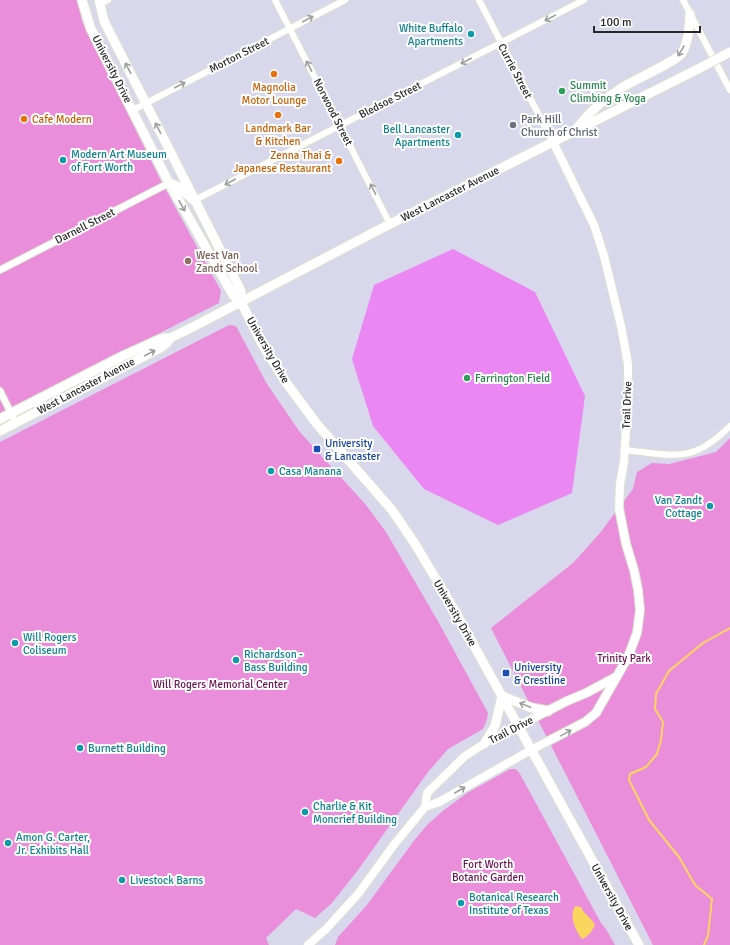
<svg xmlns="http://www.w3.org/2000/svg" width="730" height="945" font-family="Signika,sans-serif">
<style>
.green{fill:#ea8ddb}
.pitch{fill:#ea87f2}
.water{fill:#fbd65e}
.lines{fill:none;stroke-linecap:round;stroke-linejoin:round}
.stream{stroke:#fbd65e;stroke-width:2}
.minor-casing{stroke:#dce3cd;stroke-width:8}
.tertiary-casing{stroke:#dce3cd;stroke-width:10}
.secondary-casing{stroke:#dce3cd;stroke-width:11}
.minor{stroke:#fff;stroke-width:6}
.tertiary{stroke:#fff;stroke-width:8}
.secondary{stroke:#fff;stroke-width:9}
.secondary-bridge-casing{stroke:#dce3cd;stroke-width:11;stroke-linecap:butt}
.secondary-bridge{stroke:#fff;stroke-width:9}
.oneway{stroke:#9e9e9e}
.culture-dot{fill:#0f9aa8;stroke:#fff;stroke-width:1.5}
.food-dot{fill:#e8710a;stroke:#fff;stroke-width:1.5}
.leisure-dot{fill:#2e9e5b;stroke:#fff;stroke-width:1.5}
.worship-dot{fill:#6b7280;stroke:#fff;stroke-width:1.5}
.education-dot{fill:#8d6e63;stroke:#fff;stroke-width:1.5}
.transit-dot{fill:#1a4fb4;stroke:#fff;stroke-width:1.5}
.labels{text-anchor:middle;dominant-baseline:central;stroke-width:4;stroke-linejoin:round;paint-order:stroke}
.culture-label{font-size:11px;fill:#0d838f;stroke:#fff;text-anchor:start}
.street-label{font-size:11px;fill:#282828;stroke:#fff}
.leisure-label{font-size:11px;fill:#27864d;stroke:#fff;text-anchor:start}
.food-label{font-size:11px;fill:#c56008;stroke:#fff}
.worship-label{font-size:11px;fill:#5b616d;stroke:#fff;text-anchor:start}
.education-label{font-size:11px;fill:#785e54;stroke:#fff;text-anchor:start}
.transit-label{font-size:11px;fill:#164399;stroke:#fff;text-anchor:start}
.park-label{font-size:11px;fill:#6b1251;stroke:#fff}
</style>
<rect width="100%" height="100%" fill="#d9d7ec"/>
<g class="green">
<path d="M0 0H77L82 21 127 112 161 181 221 291 219 303 0 414Z"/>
<path d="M229 325 236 326 267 384 299 431 366 505 386 532 439 623 488 713 487 719 483 729 448 749 428 772 358 870 332 903 315 918 296 909 266 938 269 945H0V442Z"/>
<path d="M730 438V945H653L491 628 573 563 600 533 633 489 637 472 652 463 669 464 716 452Z"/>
<path d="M510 769H516L520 774 601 923 606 929 615 945H335L338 937 367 905 413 842 427 825 444 810 467 793Z"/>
</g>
<path class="pitch" d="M453 249 535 292 585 396 572 493 498 525 424 489 373 426 352 359 374 285Z"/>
<path class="water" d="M575 906 581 907C584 915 592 918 595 925 592 931 589 936 582 939 575 929 569 917 575 906Z"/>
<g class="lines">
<path class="stream" d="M704 945 708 936 712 899 695 885 679 857 649 820 629 780 630 774 646 767 657 754 661 740 663 722 655 709 656 694 669 671 703 643 730 628"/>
<g class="minor-casing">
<g id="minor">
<path d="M275 0 390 224"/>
<path d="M479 0 553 142"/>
<path d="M683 0 730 90"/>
<path d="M99 5 108 0"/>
<path d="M133 110 345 0"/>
<path d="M195 200 584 0"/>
<path d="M0 270 169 183"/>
<path d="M0 391 16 423"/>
<path d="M625 450C646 452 676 459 695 451 709 446 720 436 730 426"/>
</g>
</g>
<g class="tertiary-casing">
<g id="tertiary">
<path d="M425 807 439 802 531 750 585 722 596 713 628 657 637 633 640 610 638 590 634 570 626 544 619 508 620 484 624 462 628 397V364L621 326 604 256 594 225 553 142"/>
<path d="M308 945 326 929 358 894 393 846 425 807 427 793 465 756 490 740 567 701 586 693 616 677"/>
</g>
</g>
<g class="secondary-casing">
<g id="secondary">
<path d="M82 0 91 29 169 183 233 295 241 302"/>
<path d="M99 0 104 21 241 291V302L262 344 285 381 316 423 392 510 415 544 451 604 639 945"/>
<path d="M577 128C590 111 605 98 623 87 634 80 677 61 682 53 689 41 689 27 690 14"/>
<path d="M169 183 179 187 192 199"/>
<path d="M0 419 123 356 156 341 164 338H170L187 330 390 224 700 68"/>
<path d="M0 431 160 348 167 343 170 338"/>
<path d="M502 696 532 708 548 711"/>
<path d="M484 744 495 726 502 696"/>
</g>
</g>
<use href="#minor" class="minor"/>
<use href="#tertiary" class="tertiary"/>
<use href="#secondary" class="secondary"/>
<g class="secondary-bridge-casing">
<path id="secondary-bridge" d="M700 68 730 52"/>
</g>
<use href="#secondary-bridge" class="secondary-bridge"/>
</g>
<defs><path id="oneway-shaft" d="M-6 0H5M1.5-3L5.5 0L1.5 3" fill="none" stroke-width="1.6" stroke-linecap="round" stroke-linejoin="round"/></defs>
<g class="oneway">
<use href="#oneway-shaft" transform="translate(550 18) rotate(152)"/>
<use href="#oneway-shaft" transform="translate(308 19) rotate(-27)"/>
<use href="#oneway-shaft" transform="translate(681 51) rotate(121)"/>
<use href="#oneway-shaft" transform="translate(466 61) rotate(153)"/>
<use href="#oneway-shaft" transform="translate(309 66) rotate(-117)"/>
<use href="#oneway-shaft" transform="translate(128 68) rotate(-117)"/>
<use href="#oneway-shaft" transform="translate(180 85) rotate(-27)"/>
<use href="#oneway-shaft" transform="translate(158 128) rotate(-117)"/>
<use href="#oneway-shaft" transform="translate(230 182) rotate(152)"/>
<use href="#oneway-shaft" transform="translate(373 189) rotate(-117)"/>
<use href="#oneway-shaft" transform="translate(182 206) rotate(61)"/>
<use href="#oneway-shaft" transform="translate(150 353) rotate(-28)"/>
<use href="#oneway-shaft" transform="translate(525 705) rotate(-158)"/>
<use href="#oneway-shaft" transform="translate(566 733) rotate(-29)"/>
<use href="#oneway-shaft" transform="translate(460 790) rotate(-30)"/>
</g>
<g class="culture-dot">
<circle cx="471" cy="34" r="4"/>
<circle cx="458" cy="135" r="4"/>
<circle cx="63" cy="160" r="4"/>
<circle cx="271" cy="471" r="4"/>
<circle cx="710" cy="506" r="4"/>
<circle cx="15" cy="643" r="4"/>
<circle cx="236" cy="660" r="4"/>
<circle cx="80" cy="748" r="4"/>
<circle cx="305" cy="812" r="4"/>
<circle cx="8" cy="843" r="4"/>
<circle cx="122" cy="880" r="4"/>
<circle cx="461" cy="903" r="4"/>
</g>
<g class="food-dot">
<circle cx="274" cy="74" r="4"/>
<circle cx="278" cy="115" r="4"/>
<circle cx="24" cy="119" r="4"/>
<circle cx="339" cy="161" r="4"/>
</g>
<g class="leisure-dot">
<circle cx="562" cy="91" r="4"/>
<circle cx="467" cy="378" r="4"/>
</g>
<circle class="worship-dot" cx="513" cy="125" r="4"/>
<circle class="education-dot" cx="188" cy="261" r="4"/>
<g class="transit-dot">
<rect x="313" y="445" width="8" height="8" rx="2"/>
<rect x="502" y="669" width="8" height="8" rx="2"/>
</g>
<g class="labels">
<g class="culture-label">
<text x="463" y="28" text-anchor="end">White Buffalo<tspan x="463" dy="13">Apartments</tspan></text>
<text x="450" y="129" text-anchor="end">Bell Lancaster<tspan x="450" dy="13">Apartments</tspan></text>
<text x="71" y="154">Modern Art Museum<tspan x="71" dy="13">of Fort Worth</tspan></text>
<text x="279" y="471">Casa Manana</text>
<text x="702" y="500" text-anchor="end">Van Zandt<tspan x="702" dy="13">Cottage</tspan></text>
<text x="23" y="637">Will Rogers<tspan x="23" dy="13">Coliseum</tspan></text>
<text x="244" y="654">Richardson -<tspan x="244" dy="13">Bass Building</tspan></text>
<text x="88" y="748">Burnett Building</text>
<text x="313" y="806">Charlie &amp; Kit<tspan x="313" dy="13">Moncrief Building</tspan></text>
<text x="16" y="837">Amon G. Carter,<tspan x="16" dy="13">Jr. Exhibits Hall</tspan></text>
<text x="130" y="880">Livestock Barns</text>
<text x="469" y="897">Botanical Research<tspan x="469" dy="13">Institute of Texas</tspan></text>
</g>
<g class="street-label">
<text transform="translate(239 55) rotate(-27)">Morton Street</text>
<text transform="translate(112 69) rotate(63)">University Drive</text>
<text transform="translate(515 71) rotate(62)">Currie Street</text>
<text transform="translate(390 100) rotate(-27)">Bledsoe Street</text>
<text transform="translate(333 112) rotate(63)">Norwood Street</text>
<text transform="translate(450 194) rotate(-27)">West Lancaster Avenue</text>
<text transform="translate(85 226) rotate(-27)">Darnell Street</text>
<text transform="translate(268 350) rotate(60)">University Drive</text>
<text transform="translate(86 386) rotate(-28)">West Lancaster Avenue</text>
<text transform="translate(627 405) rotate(-88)">Trail Drive</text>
<text transform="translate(455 613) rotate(60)">University Drive</text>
<text transform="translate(511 730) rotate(-27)">Trail Drive</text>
<text transform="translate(612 897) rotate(61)">University Drive</text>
</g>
<g class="leisure-label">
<text x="570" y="85">Summit<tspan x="570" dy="13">Climbing &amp; Yoga</tspan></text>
<text x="475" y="378">Farrington Field</text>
</g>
<g class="food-label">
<text x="274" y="87">Magnolia<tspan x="274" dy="13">Motor Lounge</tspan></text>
<text x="32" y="119" text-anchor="start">Cafe Modern</text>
<text x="278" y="128">Landmark Bar<tspan x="278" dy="13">&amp; Kitchen</tspan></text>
<text x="331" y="155" text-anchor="end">Zenna Thai &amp;<tspan x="331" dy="13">Japanese Restaurant</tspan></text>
</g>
<g class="worship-label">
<text x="521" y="119">Park Hill<tspan x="521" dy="13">Church of Christ</tspan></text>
</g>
<g class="education-label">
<text x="196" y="255">West Van<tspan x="196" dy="13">Zandt School</tspan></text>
</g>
<g class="transit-label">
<text x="325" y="443">University<tspan x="325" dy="13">&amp; Lancaster</tspan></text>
<text x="514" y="667">University<tspan x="514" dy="13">&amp; Crestline</tspan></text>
</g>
<g class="park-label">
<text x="624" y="658">Trinity Park</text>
<text x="220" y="684">Will Rogers Memorial Center</text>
<text x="488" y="864">Fort Worth<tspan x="488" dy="13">Botanic Garden</tspan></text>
</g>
</g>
<path d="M594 26v6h106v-6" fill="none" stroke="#282828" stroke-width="2"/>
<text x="600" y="26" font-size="12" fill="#282828" stroke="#ffffff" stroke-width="3" paint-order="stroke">100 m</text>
</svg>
